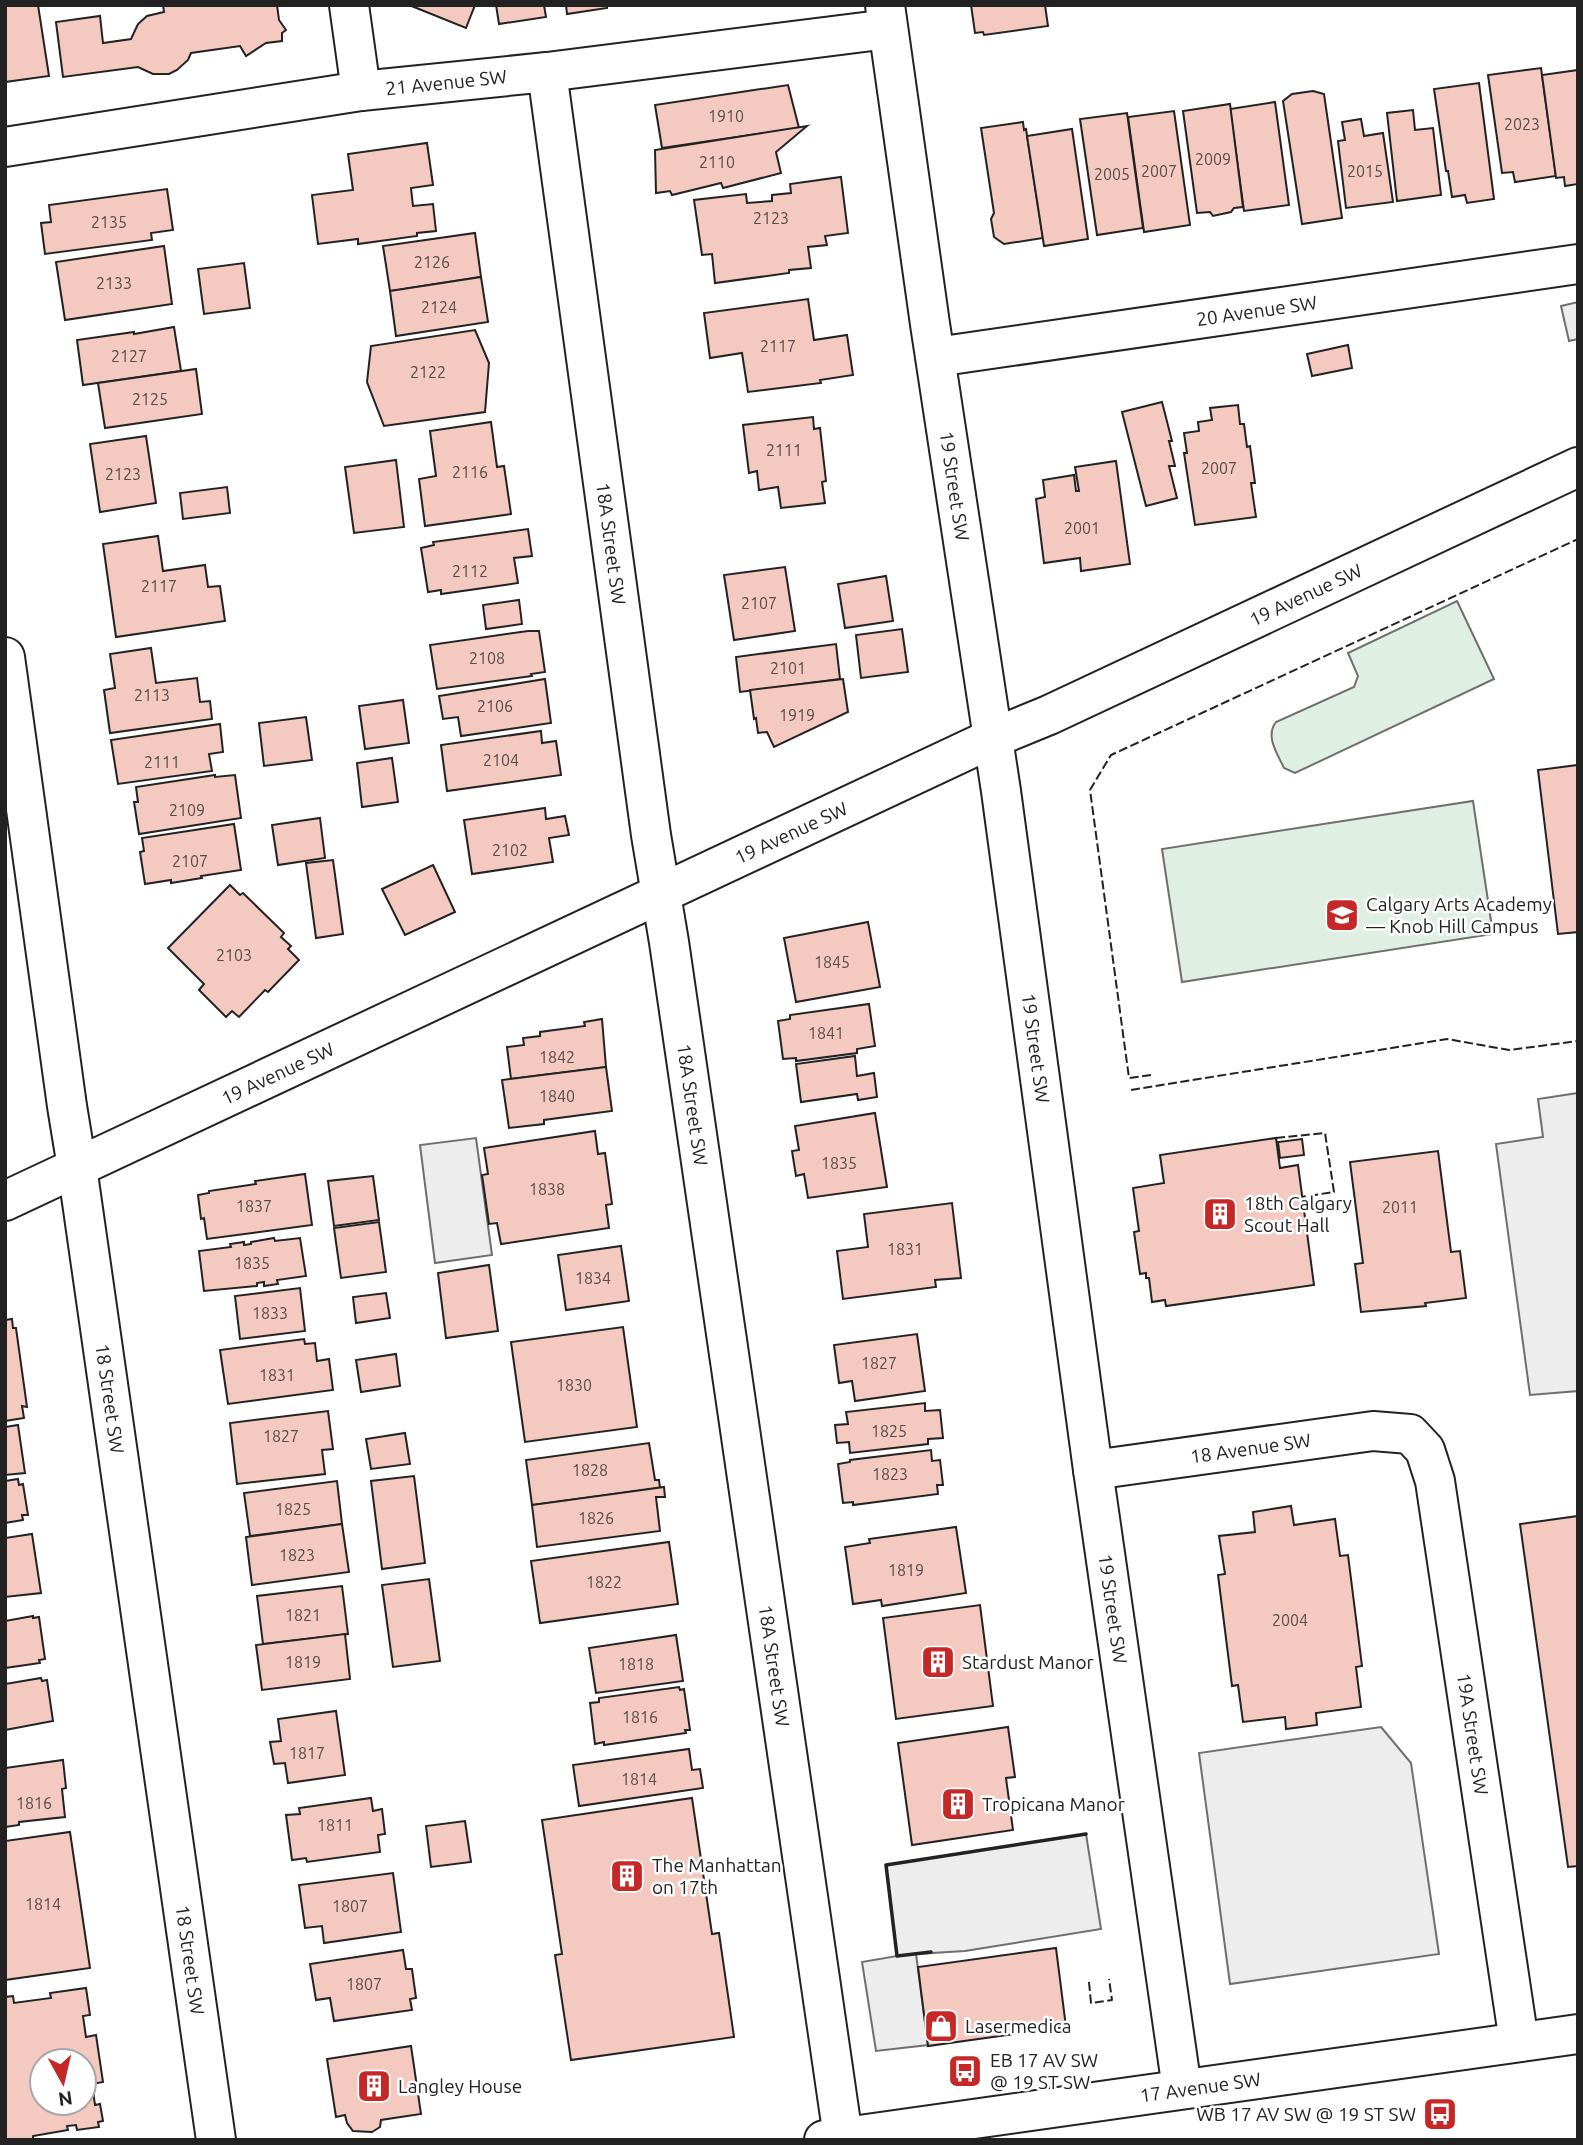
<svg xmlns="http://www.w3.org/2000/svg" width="1583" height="2145" font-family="Ubuntu,sans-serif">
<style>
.green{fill:#e0efe3;stroke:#6f6f6f;stroke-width:2}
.parking{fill:#ededed;stroke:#6f6f6f;stroke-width:2}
.building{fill:#f3c9c0;stroke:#222;stroke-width:2;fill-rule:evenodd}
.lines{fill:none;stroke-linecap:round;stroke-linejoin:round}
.minor-casing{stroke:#222;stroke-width:42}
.secondary-casing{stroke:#222;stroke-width:42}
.minor{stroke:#fff;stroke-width:38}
.secondary{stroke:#fff;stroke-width:38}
.fence{stroke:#222;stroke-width:2;stroke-dasharray:9 3.5;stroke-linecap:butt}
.wall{stroke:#222;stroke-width:3.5}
.labels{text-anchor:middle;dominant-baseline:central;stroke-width:5;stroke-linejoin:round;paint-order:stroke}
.number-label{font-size:16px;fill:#564c4a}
.street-label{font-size:19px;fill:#222;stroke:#fff}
.poi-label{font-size:19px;fill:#222;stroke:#fff;text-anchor:start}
</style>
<rect width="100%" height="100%" fill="#fff"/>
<g class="green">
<path d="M1457 601 1494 679 1295 773 1284 768C1277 753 1265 736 1276 722L1354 687 1358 676 1348 653Z"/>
<path d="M1473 801 1493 934 1182 982 1162 849Z"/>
</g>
<g class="parking">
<path d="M1578 302V339L1569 341 1561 306Z"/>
<path d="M1578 1093V1391L1530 1395 1496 1144 1543 1137 1538 1099Z"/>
<path d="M476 1138 492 1255 435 1263 420 1145Z"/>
<path d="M1381 1727 1411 1763 1439 1954 1230 1984 1199 1753Z"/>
<path d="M1086 1834 1101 1929 965 1951 916 1954 928 2045 876 2051 862 1962 897 1956 886 1865Z"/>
</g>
<g class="building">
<path d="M5 5H38L49 76 5 82Z"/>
<path d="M163 5H277L279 20 286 30 282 33V41L266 43 246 56 240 46 191 53 188 60 177 70 169 74H153L138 67 63 77 56 22 100 16 103 43 131 39 138 24 147 16 164 12Z"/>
<path d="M409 5H475L466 28Z"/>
<path d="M496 5H544L546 17 499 24Z"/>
<path d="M566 5H607V8L567 14Z"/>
<path d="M971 5H1045L1048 26 984 35 983 32 975 33Z"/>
<path d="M1541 68 1556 176 1515 182 1513 172 1502 173 1488 75Z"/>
<path d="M1578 70V184L1565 186 1564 177 1556 178 1542 75Z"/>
<path d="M1479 83 1494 199 1467 203 1465 195 1452 197 1448 171H1446L1434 89Z"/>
<path d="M788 85 799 128 662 148 655 105Z"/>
<path d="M1313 91 1324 94 1342 218 1302 224 1283 101 1292 94Z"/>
<path d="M1275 102 1289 205 1244 211 1230 109Z"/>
<path d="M1230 104 1243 207 1234 208 1231 212 1213 216 1210 212 1197 213 1183 111Z"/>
<path d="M1413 110 1415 130 1433 128 1441 195 1397 201 1387 113Z"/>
<path d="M1174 111 1190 225 1144 232 1128 117Z"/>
<path d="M1127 113 1143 228 1097 235 1080 119Z"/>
<path d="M1361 119 1364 136 1383 133 1393 202 1346 208 1338 141 1345 140 1342 122Z"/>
<path d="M1023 122 1024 130 1026 129 1043 238 1004 244 994 237 991 219 994 213 981 128Z"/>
<path d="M807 126 776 152 781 173 723 188 721 183 672 195 670 191 656 193 655 150Z"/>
<path d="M1072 129 1088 239 1044 246 1027 136Z"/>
<path d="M427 143 433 185 411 188 413 206 433 204 436 231 417 233V236L358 244V239L318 244 312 195 353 190 348 154Z"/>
<path d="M841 177 848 233 825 236 827 245 808 247 811 268 789 270V273L715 283 712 254 702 255 694 200 746 194 747 203 772 201V195L791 193 790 184Z"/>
<path d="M167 189 173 230 151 233 152 240 45 254 41 223 51 222 49 205Z"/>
<path d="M475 233 481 277 390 291 383 246Z"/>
<path d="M164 246 172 304 65 320 56 262Z"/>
<path d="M244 263 250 308 204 314 198 269Z"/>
<path d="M481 277 488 322 396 336 390 291Z"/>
<path d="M808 299 814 340 847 335 853 375 820 380 821 383 748 392 742 353 710 358 704 313Z"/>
<path d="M174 327 181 371 83 385 77 340 134 332V334Z"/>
<path d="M475 330 489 363 485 412 384 426 367 382 371 346Z"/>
<path d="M1348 345 1352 368 1312 376 1307 354Z"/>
<path d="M196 369 202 414 105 428 98 383Z"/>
<path d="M1162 402 1172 441H1169L1175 466H1169L1177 498 1146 506 1122 412Z"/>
<path d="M1238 405 1240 424H1244L1247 447 1250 446 1255 483H1251L1256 517 1195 525 1184 453H1187L1184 433 1199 431 1198 422 1212 420 1210 408Z"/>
<path d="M813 417 814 429 820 428 826 481 822 482 825 503 781 508 778 487 759 490 757 471 749 473 743 425Z"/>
<path d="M491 422 497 467 504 466 511 514 425 526 419 479 436 476 430 431Z"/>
<path d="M146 436 156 503 100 512 90 444Z"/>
<path d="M396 460 404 527 354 533 345 467Z"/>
<path d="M1116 461 1130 564 1081 571 1080 558 1044 563 1036 499 1045 497 1043 480 1074 475 1076 491H1079L1075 467Z"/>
<path d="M227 487 230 513 183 519 180 493Z"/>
<path d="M528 529 532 556 514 558 518 583 441 594V590L428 592 421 548 434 545 433 542Z"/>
<path d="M158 536 163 571 205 565 208 587 220 586 225 621 116 637 103 544Z"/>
<path d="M785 567 795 631 734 640 724 575Z"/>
<path d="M886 576 893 621 845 628 838 584Z"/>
<path d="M519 600 522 624 486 629 483 605Z"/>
<path d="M902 629 908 672 861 678 856 635Z"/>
<path d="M528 631H539L545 672 531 674 532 676 437 689 430 645Z"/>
<path d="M836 644 840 679 740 692 736 657Z"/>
<path d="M151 648 156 683 197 678 200 702 210 701 212 719 110 733 104 690 115 688 110 654Z"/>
<path d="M545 679 551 723 461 736 458 717 443 719 439 696Z"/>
<path d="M843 679 848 712 774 747 767 732 758 733 756 718 754 719 750 690Z"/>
<path d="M403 700 409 743 365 749 359 706Z"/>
<path d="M306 717 312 760 264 766 259 723Z"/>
<path d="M220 724 223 752 209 754 212 771 118 784 111 740Z"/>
<path d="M541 731 542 743 556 741 561 775 447 791 441 745Z"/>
<path d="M392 758 398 802 362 807 357 763Z"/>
<path d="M1578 765V932L1558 934 1538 770Z"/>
<path d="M215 775V777L235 775 241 818 139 834 134 802H138L136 787Z"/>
<path d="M545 808 546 819 565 816 569 835 549 838 553 862 472 874 464 820Z"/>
<path d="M320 818 325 858 278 865 272 825Z"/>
<path d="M234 824 241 870 201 876 202 878 171 883V880L145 884 140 852 144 851 142 838Z"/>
<path d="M333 860 343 934 316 938 306 863Z"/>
<path d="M433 865 455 912 405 935 382 889Z"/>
<path d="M230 885 240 895 243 893 284 933 281 937 291 946 288 949 299 960 268 992 265 990 239 1017 232 1011 226 1017 199 990 204 984 168 948Z"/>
<path d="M868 922 880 987 796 1002 784 938Z"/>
<path d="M869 1004 875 1046 857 1049V1053L796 1061V1058L783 1059 778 1021 790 1019V1015Z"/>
<path d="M602 1019 606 1067 511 1079 507 1047 524 1045 523 1038 540 1036V1032L585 1026 584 1022Z"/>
<path d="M855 1056 857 1076 874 1073 877 1097 858 1100 857 1094 801 1102 796 1064Z"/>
<path d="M606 1067 612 1111 544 1120V1124L509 1128 502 1080Z"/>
<path d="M875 1113 887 1187 808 1198 804 1174 796 1176 792 1151 799 1150 795 1126Z"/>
<path d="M595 1131 598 1154 605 1153 612 1204 606 1205 609 1228 501 1244 497 1223 489 1224 482 1175 488 1174 484 1148Z"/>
<path d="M1276 1138 1280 1168 1298 1165 1314 1285 1166 1306 1165 1300 1152 1302 1149 1278H1146V1273L1140 1274 1134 1232 1139 1231 1133 1188 1164 1183 1160 1155Z"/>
<path d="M1302 1139 1304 1155 1280 1158 1278 1142Z"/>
<path d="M1438 1151 1451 1252 1460 1251 1466 1298 1425 1303 1426 1306 1361 1312 1355 1264 1363 1263 1350 1162Z"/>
<path d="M305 1174 312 1225 207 1239 204 1218 201 1219 198 1195 209 1193V1191L256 1184 255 1181Z"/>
<path d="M373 1176 379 1220 334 1226 328 1181Z"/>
<path d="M952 1203 961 1278 935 1280 936 1287 843 1299 837 1251 868 1247 864 1214Z"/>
<path d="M379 1222 386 1272 341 1278 334 1228Z"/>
<path d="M274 1238 275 1241 300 1238 306 1276 277 1280 278 1284 264 1286V1282L257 1283V1286L204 1291 199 1251 231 1247 230 1244 244 1242V1245L251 1244V1242Z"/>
<path d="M621 1246 629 1301 566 1310 558 1255Z"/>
<path d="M489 1265 498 1331 446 1338 438 1273Z"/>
<path d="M300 1288 305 1331 240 1339 235 1296Z"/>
<path d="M386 1293 390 1318 356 1323 353 1297Z"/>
<path d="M12 1319 13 1328H16L27 1407 22 1406 24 1418 5 1421V1320Z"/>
<path d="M623 1327 637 1427 525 1442 511 1342Z"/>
<path d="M917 1334 925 1391 855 1401 852 1381 839 1383 834 1345Z"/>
<path d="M304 1339 305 1344 315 1343 317 1361 329 1359 333 1390 228 1404 220 1350Z"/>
<path d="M396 1354 400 1386 361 1392 356 1360Z"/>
<path d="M925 1403V1411L940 1410 943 1438 928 1439V1444L850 1453 849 1442 837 1443 835 1425 848 1424 846 1412Z"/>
<path d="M328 1411 333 1449 322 1450 325 1474 237 1484 230 1423Z"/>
<path d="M18 1425 25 1473 5 1475V1427Z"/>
<path d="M405 1433 410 1464 371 1469 366 1439Z"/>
<path d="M649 1443 655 1480H659L660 1488 532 1505 526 1460Z"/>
<path d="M931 1450 932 1461 940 1460 943 1485H937L938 1494 853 1505V1502L843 1503 838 1464 850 1462V1460Z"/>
<path d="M414 1476 425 1563 382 1569 371 1481Z"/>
<path d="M18 1479 19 1485 23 1484 28 1515H22L23 1520 5 1523V1481Z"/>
<path d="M337 1481 342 1524 250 1536 244 1493Z"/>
<path d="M664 1487 665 1497H656L660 1531 537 1547 532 1505Z"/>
<path d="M1291 1506 1294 1525 1335 1519 1340 1556 1348 1555 1362 1666 1356 1667 1361 1707 1316 1713 1317 1725 1286 1729 1285 1717 1243 1722 1238 1685 1232 1686 1218 1575 1225 1574 1219 1536 1255 1532 1253 1512Z"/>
<path d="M1578 1516V1866L1568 1867 1520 1524Z"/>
<path d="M342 1524 349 1572 252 1585 246 1537Z"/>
<path d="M956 1527 966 1593 882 1606 881 1600 853 1604 845 1547 870 1543 869 1539Z"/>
<path d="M32 1534 41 1593 5 1597V1538Z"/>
<path d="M669 1542 678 1604 540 1623 531 1561Z"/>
<path d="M429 1579 440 1661 393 1667 382 1585Z"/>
<path d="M342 1586 348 1634 263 1644 257 1596Z"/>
<path d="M980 1605 993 1706 896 1719 883 1618Z"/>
<path d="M33 1616V1618L39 1617 45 1659 39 1660 40 1663 5 1668V1621Z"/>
<path d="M345 1634 350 1679 262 1690 256 1645Z"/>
<path d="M676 1635 683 1681 596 1693 589 1648Z"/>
<path d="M41 1678 42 1681 47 1680 53 1721 5 1730V1684Z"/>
<path d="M679 1687 680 1690 684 1689 690 1730H685L686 1733 604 1745V1742L595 1744 590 1703 599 1702V1698Z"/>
<path d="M336 1711 345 1775 288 1783 285 1763 274 1764 270 1742 281 1741 278 1719Z"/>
<path d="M1008 1727 1015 1777 1006 1778 1013 1830 912 1845 898 1743Z"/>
<path d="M689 1749 692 1770 700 1769 703 1788 579 1806 573 1765Z"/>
<path d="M63 1760 66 1788 62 1789 65 1817 19 1822V1825L5 1827V1768Z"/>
<path d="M371 1798 373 1811 382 1809 385 1834 378 1835 380 1852 307 1862 306 1858 292 1860 286 1815 300 1814 299 1808Z"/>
<path d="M692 1798 712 1934 719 1933 734 2037 571 2060 555 1955 562 1954 542 1820Z"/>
<path d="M465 1821 471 1862 431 1867 426 1826Z"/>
<path d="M70 1832 90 1968 5 1980V1841Z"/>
<path d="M393 1873 401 1932 324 1943 322 1926 305 1928 299 1885Z"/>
<path d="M1056 1948 1066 2027 928 2046 918 1967Z"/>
<path d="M403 1950 406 1969H412L416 1998 410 1999 412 2010 334 2021 330 1998 316 2000 310 1964Z"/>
<path d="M86 1988 90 2015 83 2016 86 2037 96 2035 103 2082 92 2084 95 2105 100 2104 103 2121 98 2122 99 2127 77 2130 76 2125 67 2126 68 2130 33 2136V2140H5V1997L13 1996 14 2003 51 1998 50 1993ZM42 2061H84V2103H42Z"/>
<path d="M411 2046 421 2114 381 2120 380 2127 372 2132 353 2131 347 2123 345 2115 336 2117 327 2059Z"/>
</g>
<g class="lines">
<g class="minor-casing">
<g id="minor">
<path d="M349 5 361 91"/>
<path id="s1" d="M885 5 930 324 1001 791 1093 1470 1182 2089"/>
<path id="s2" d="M547 72 651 835 669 942 843 2137"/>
<path id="s3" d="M5 147 361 91 547 72 888 29"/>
<path id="s4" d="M936 357 1578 264"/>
<path id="s5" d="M5 657 67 1106 77 1167 216 2140"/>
<path id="s6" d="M5 1201 993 738 1049 715 1578 467"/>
<path id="s7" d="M1093 1470 1373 1431 1410 1434 1425 1450 1435 1481 1519 2042"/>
</g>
</g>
<g class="secondary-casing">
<g id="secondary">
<path id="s8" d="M824 2140 1578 2034"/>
</g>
</g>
<use href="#minor" class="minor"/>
<use href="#secondary" class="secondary"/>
<g class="fence">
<path d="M1151 1075 1129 1078 1090 790 1111 755 1578 539"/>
<path d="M1131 1090 1447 1039 1509 1050 1578 1041"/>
<path d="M1276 1138 1325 1133 1334 1192 1301 1197"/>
<path d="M1089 1982 1091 2003 1112 2000 1109 1979"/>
</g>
<path class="wall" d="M931 1952 897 1956 886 1865 1086 1834"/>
</g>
<defs>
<g id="school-square" transform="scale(1.75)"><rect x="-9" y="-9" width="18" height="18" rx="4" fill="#c62828" stroke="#fff"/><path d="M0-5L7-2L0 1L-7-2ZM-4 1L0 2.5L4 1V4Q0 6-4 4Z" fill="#fff"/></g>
<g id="building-square" transform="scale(1.75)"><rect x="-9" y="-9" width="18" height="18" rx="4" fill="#c62828" stroke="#fff"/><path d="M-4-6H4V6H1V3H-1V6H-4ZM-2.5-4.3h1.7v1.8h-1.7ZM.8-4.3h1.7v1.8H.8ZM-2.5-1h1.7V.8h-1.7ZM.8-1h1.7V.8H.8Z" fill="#fff"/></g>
<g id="shop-square" transform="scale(1.75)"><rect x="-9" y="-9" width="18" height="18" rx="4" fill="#c62828" stroke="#fff"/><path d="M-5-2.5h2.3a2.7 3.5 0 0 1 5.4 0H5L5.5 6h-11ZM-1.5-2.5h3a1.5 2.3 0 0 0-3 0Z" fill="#fff"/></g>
<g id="bus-square" transform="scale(1.75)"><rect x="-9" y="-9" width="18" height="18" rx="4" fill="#c62828" stroke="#fff"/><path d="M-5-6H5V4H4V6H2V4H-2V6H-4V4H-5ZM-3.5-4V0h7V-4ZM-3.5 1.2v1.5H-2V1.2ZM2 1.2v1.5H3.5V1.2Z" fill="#fff"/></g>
</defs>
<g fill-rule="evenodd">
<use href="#school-square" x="1342" y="915"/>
<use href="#building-square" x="1220" y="1214"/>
<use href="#building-square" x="938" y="1662"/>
<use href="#building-square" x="958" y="1804"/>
<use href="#building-square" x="627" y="1876"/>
<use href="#shop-square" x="941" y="2026"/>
<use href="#bus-square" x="965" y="2071"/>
<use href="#building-square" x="374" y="2086"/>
<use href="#bus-square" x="1440" y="2114"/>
</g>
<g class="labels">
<g class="number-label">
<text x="726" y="116">1910</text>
<text x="1522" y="124">2023</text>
<text x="1213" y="159">2009</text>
<text x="717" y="162">2110</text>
<text x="1159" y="171">2007</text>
<text x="1365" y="171">2015</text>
<text x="1112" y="174">2005</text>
<text x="771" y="218">2123</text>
<text x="109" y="222">2135</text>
<text x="432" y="262">2126</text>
<text x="114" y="283">2133</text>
<text x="439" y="307">2124</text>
<text x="778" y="346">2117</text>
<text x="129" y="356">2127</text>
<text x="428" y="372">2122</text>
<text x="150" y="399">2125</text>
<text x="784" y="450">2111</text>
<text x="1219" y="468">2007</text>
<text x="470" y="472">2116</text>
<text x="123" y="474">2123</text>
<text x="1082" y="528">2001</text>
<text x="470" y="571">2112</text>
<text x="159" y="586">2117</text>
<text x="759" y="603">2107</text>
<text x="487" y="658">2108</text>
<text x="788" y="668">2101</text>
<text x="152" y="695">2113</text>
<text x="495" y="706">2106</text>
<text x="797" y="715">1919</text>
<text x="501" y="760">2104</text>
<text x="162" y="762">2111</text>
<text x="187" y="810">2109</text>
<text x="510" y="850">2102</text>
<text x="190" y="861">2107</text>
<text x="234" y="955">2103</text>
<text x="832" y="962">1845</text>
<text x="826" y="1033">1841</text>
<text x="557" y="1057">1842</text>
<text x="557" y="1096">1840</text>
<text x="839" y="1163">1835</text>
<text x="547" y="1189">1838</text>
<text x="254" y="1206">1837</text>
<text x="1400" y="1207">2011</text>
<text x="905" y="1249">1831</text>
<text x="252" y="1263">1835</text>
<text x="593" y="1278">1834</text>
<text x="270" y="1313">1833</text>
<text x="879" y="1363">1827</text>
<text x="277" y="1375">1831</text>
<text x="574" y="1385">1830</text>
<text x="889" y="1431">1825</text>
<text x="281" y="1436">1827</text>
<text x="590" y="1470">1828</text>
<text x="890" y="1474">1823</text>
<text x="293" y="1509">1825</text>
<text x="596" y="1518">1826</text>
<text x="297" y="1555">1823</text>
<text x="906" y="1570">1819</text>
<text x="604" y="1582">1822</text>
<text x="303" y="1615">1821</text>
<text x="1290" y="1620">2004</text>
<text x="303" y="1662">1819</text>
<text x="636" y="1664">1818</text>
<text x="640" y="1717">1816</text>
<text x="307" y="1753">1817</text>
<text x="639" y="1779">1814</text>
<text x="34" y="1803">1816</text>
<text x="335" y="1825">1811</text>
<text x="43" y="1904">1814</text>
<text x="350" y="1906">1807</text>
<text x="364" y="1984">1807</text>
</g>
<g class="street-label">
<text stroke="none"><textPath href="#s3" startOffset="446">21 Avenue SW</textPath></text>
<text stroke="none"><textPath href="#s4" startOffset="324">20 Avenue SW</textPath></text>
<text stroke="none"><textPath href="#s1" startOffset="486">19 Street SW</textPath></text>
<text stroke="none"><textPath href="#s2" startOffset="476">18A Street SW</textPath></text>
<text stroke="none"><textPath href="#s6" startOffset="1435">19 Avenue SW</textPath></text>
<text stroke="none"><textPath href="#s6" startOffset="868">19 Avenue SW</textPath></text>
<text stroke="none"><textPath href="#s1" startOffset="1054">19 Street SW</textPath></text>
<text stroke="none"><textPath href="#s6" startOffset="301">19 Avenue SW</textPath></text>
<text stroke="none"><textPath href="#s2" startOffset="1043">18A Street SW</textPath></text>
<text stroke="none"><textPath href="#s5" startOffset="749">18 Street SW</textPath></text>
<text stroke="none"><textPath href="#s7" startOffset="159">18 Avenue SW</textPath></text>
<text stroke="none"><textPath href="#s1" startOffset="1620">19 Street SW</textPath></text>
<text stroke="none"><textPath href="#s2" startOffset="1610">18A Street SW</textPath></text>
<text stroke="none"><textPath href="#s7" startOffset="630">19A Street SW</textPath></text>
<text stroke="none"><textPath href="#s5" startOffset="1316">18 Street SW</textPath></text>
<text stroke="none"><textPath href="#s8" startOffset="380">17 Avenue SW</textPath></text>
</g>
<g class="poi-label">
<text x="1366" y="904">Calgary Arts Academy<tspan x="1366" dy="22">— Knob Hill Campus</tspan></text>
<text x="1244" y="1203">18th Calgary<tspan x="1244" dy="22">Scout Hall</tspan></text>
<text x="962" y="1662">Stardust Manor</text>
<text x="982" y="1804">Tropicana Manor</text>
<text x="652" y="1865">The Manhattan<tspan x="652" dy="22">on 17th</tspan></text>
<text x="965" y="2026">Lasermedica</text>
<text x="990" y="2060">EB 17 AV SW<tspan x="990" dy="22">@ 19 ST SW</tspan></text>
<text x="398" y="2086">Langley House</text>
<text x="1416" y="2114" text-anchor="end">WB 17 AV SW @ 19 ST SW</text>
</g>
</g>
<rect width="1583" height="2145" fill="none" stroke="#222222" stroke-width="14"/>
<g transform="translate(63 2082) rotate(172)"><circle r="33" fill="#ffffff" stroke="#a7a7a7" stroke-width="2"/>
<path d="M0-5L12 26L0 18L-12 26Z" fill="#c62828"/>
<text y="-10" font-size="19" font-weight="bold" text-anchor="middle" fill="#222222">N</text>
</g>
</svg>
